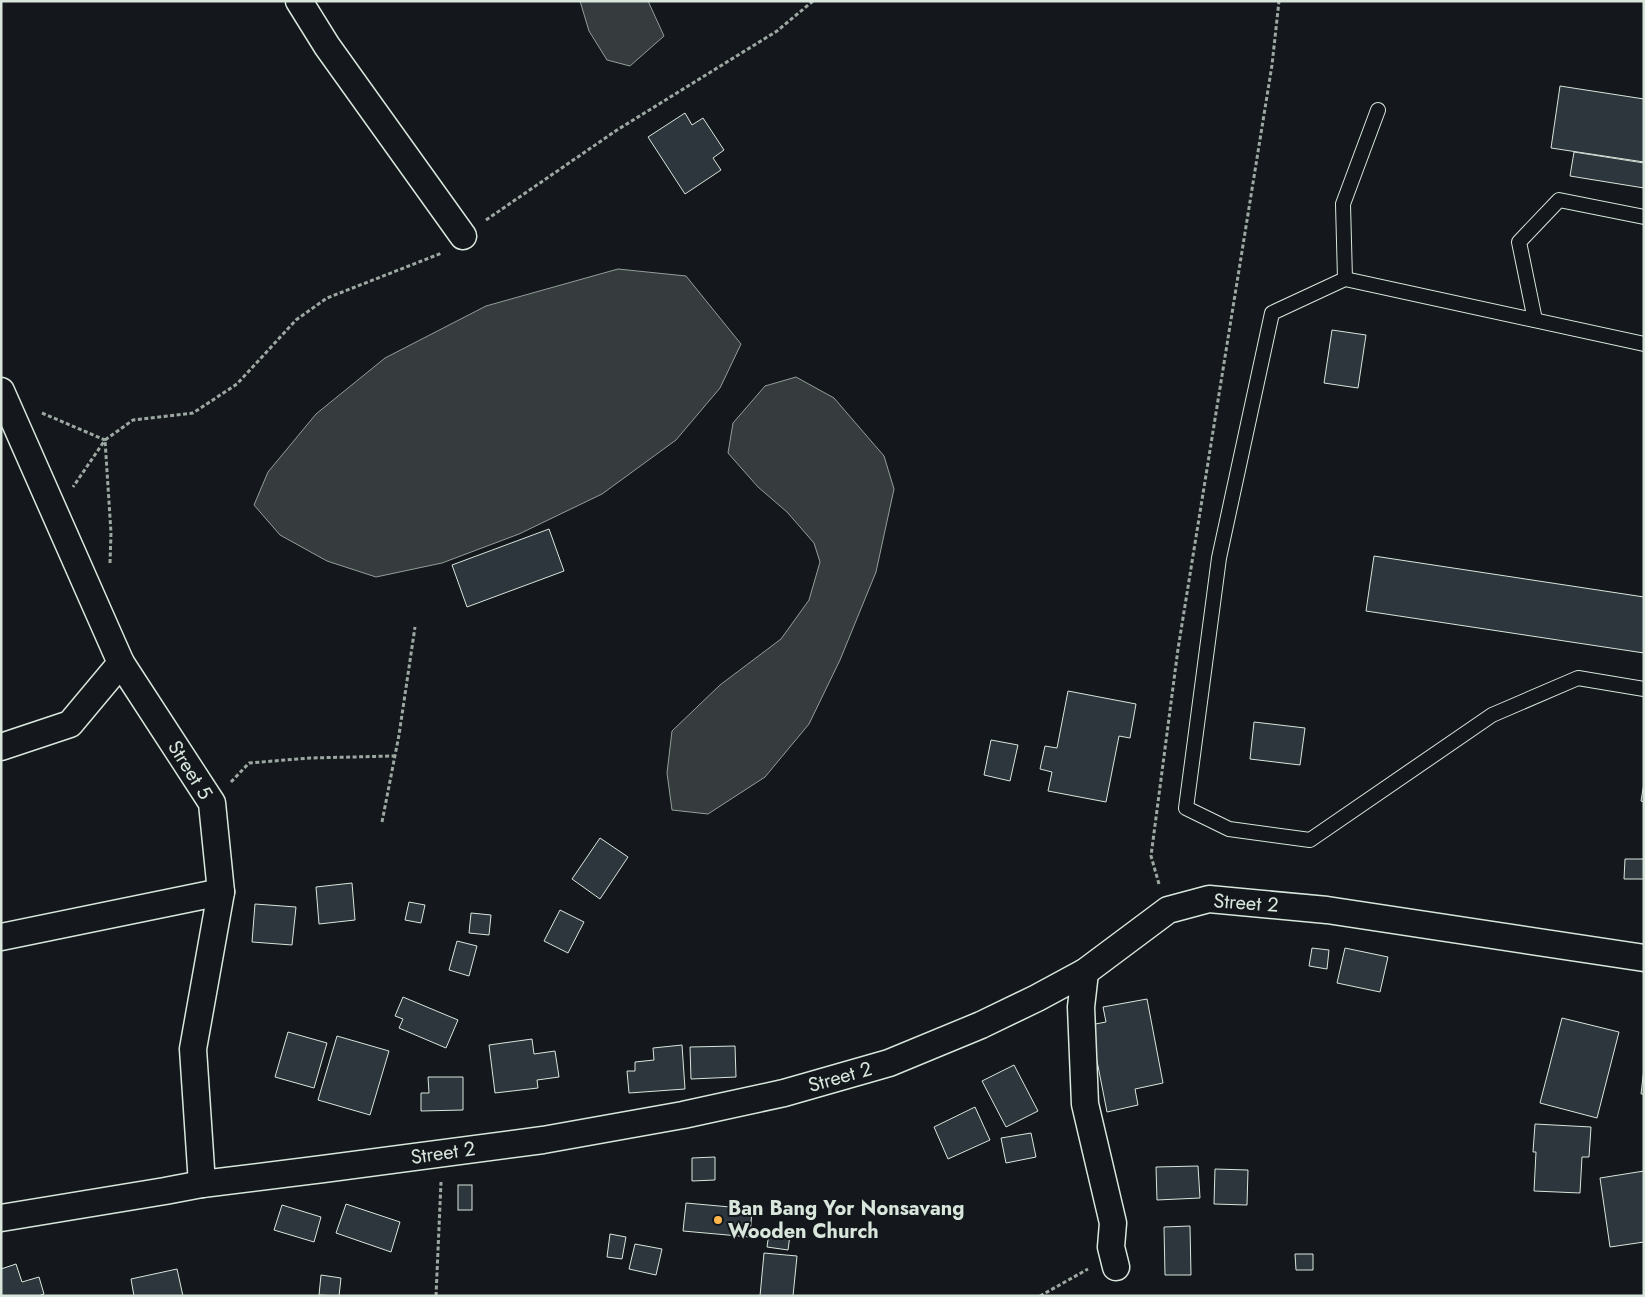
<svg xmlns="http://www.w3.org/2000/svg" width="1645" height="1297" font-family="Jost,sans-serif">
<style>
.water{fill:#363b3e;stroke:#939e99}
.building{fill:#2c363c;stroke:#d8e6dc}
.lines{fill:none;stroke-linecap:round;stroke-linejoin:round}
.lane-casing{stroke:#d8e6dc;stroke-width:16}
.street-casing{stroke:#d8e6dc;stroke-width:29}
.path{stroke:#9da8a2;stroke-width:3;stroke-dasharray:4 2.5;stroke-linecap:butt}
.lane{stroke:#14181c;stroke-width:14}
.street{stroke:#14181c;stroke-width:26}
.poi-dot{fill:#ffb74d;stroke:#14181c;stroke-width:2}
.labels{text-anchor:middle;dominant-baseline:central;stroke-width:4;stroke-linejoin:round;paint-order:stroke}
.street-label{font-size:20px;fill:#d8e6dc;stroke:#14181c}
.poi-label{font-size:20px;font-weight:bold;fill:#d8e6dc;stroke:#14181c;text-anchor:start}
</style>
<rect width="100%" height="100%" fill="#14181c"/>
<g class="water">
<path d="M580 1H648L664 36 630 66 607 60 589 31Z"/>
<path d="M618 269 686 276 741 344 720 388 676 440 602 494 519 534 442 563 376 577 327 561 280 535 254 505 268 472 316 414 385 358 486 306Z"/>
<path d="M796 377 834 398 884 456 894 489 876 572 840 660 809 724 765 777 708 814 672 810 667 773 672 731 720 685 781 639 809 600 820 562 814 543 787 512 758 487 728 453 733 423 765 386Z"/>
</g>
<g class="building">
<path d="M1560 86 1644 99V162L1551 148Z"/>
<path d="M685 113 692 125 703 118 724 150 713 158 721 170 685 194 648 137Z"/>
<path d="M1574 152 1644 163V188L1570 176Z"/>
<path d="M1332 330 1366 335 1358 388 1324 383Z"/>
<path d="M549 529 564 571 467 607 452 565Z"/>
<path d="M1374 556 1644 597V653L1366 611Z"/>
<path d="M1068 691 1136 704 1130 738 1119 736 1106 802 1048 791 1052 772 1040 769 1045 746 1057 748Z"/>
<path d="M1254 722 1305 728 1300 765 1250 759Z"/>
<path d="M991 740 1018 745 1010 781 984 775Z"/>
<path d="M1644 783V802L1641 801Z"/>
<path d="M600 838 628 857 600 899 572 879Z"/>
<path d="M1625 859H1644V879H1624Z"/>
<path d="M352 883 355 920 319 924 316 887Z"/>
<path d="M409 902 425 905 421 923 405 920Z"/>
<path d="M255 904 296 907 292 945 252 942Z"/>
<path d="M560 910 584 922 568 953 544 941Z"/>
<path d="M471 913 491 915 489 935 469 933Z"/>
<path d="M457 941 477 946 469 976 449 970Z"/>
<path d="M1312 948 1329 950 1327 969 1309 966Z"/>
<path d="M1345 948 1388 957 1380 992 1337 983Z"/>
<path d="M403 997 458 1020 446 1048 399 1028 403 1019 395 1016Z"/>
<path d="M1147 999 1163 1083 1135 1089 1138 1105 1107 1112 1090 1025 1106 1022 1103 1007Z"/>
<path d="M1562 1018 1619 1032 1597 1118 1540 1103Z"/>
<path d="M288 1032 327 1043 314 1088 275 1077Z"/>
<path d="M337 1036 389 1051 370 1115 318 1100Z"/>
<path d="M532 1039 534 1054 555 1051 559 1077 537 1080 538 1088 495 1093 489 1045Z"/>
<path d="M682 1045 685 1089 629 1093 627 1071H635V1062L654 1060 653 1048Z"/>
<path d="M735 1046 736 1077 691 1079 690 1047Z"/>
<path d="M1014 1065 1038 1111 1006 1127 982 1081Z"/>
<path d="M1644 1068V1094H1641Z"/>
<path d="M428 1077H463V1110L421 1111V1093H429Z"/>
<path d="M975 1107 990 1140 948 1159 934 1127Z"/>
<path d="M1535 1124 1591 1127 1589 1157H1582L1580 1193 1534 1191 1536 1152H1533Z"/>
<path d="M1031 1133 1036 1157 1006 1163 1001 1138Z"/>
<path d="M715 1157V1180L692 1181V1158Z"/>
<path d="M1198 1166 1200 1198 1157 1200 1156 1167Z"/>
<path d="M1215 1169 1248 1170 1247 1205 1214 1204Z"/>
<path d="M1644 1171V1242L1610 1247 1600 1178Z"/>
<rect x="458" y="1185" width="14" height="25"/>
<path d="M686 1203 752 1209 750 1237 683 1231Z"/>
<path d="M346 1204 400 1222 391 1252 336 1233Z"/>
<path d="M282 1205 321 1217 314 1242 274 1230Z"/>
<path d="M1190 1226 1191 1275H1165L1164 1227Z"/>
<path d="M769 1233 790 1235 788 1250 767 1247Z"/>
<path d="M610 1234 626 1237 622 1259 607 1257Z"/>
<path d="M635 1244 662 1249 656 1275 629 1269Z"/>
<path d="M764 1253 797 1256 793 1296H760Z"/>
<path d="M1295 1254H1313V1270H1296Z"/>
<path d="M16 1264 22 1282 39 1277 44 1294 38 1296H1V1269Z"/>
<path d="M177 1269 183 1296H134L131 1279Z"/>
<path d="M321 1275 341 1278 339 1296 319 1295Z"/>
</g>
<g class="lines">
<g class="lane-casing">
<g id="lane">
<path d="M1345 279 1343 204 1378 110"/>
<path d="M1535 320 1519 242 1559 200 1644 217"/>
<path d="M1644 344 1345 279 1272 313 1219 558 1186 808 1229 829 1310 840 1492 715 1578 678 1644 689"/>
</g>
</g>
<g class="street-casing">
<g id="street">
<path d="M299 1 327 46 463 236"/>
<path d="M1 391 121 663 212 803 221 892 193 1049 202 1184"/>
<path d="M1 747 70 724 121 663"/>
<path d="M1 937 221 892"/>
<path d="M1085 972 1081 1007 1085 1104 1113 1223 1111 1247 1116 1267"/>
<path d="M1 1218 165 1191 202 1184 323 1169 543 1140 683 1115 784 1093 889 1063 981 1025 1037 998 1085 972 1168 910 1209 899 1327 910 1644 958"/>
</g>
</g>
<g class="path">
<path d="M486 220 617 130 777 31 813 1"/>
<path d="M42 413 105 440 73 487"/>
<path d="M110 563 111 533 105 440 133 420 193 413 237 384 296 320 327 298 442 253"/>
<path d="M231 782 249 763 310 758 394 756"/>
<path d="M382 822 399 735 415 627"/>
<path d="M1159 884 1151 856 1178 649 1272 65 1279 1"/>
<path d="M436 1296 441 1182"/>
<path d="M1040 1296 1088 1269"/>
</g>
<use href="#lane" class="lane"/>
<use href="#street" class="street"/>
</g>
<circle class="poi-dot" cx="718" cy="1220" r="5"/>
<g class="labels">
<g class="street-label">
<text transform="translate(190 770) rotate(58)">Street 5</text>
<text transform="translate(1246 903) rotate(4)">Street 2</text>
<text transform="translate(840 1077) rotate(-16)">Street 2</text>
<text transform="translate(443 1153) rotate(-8)">Street 2</text>
</g>
<g class="poi-label">
<text x="728" y="1208">Ban Bang Yor Nonsavang<tspan x="728" dy="23">Wooden Church</tspan></text>
</g>
</g>
<rect width="1645" height="1297" fill="none" stroke="#d8e6dc" stroke-width="5"/>
</svg>
